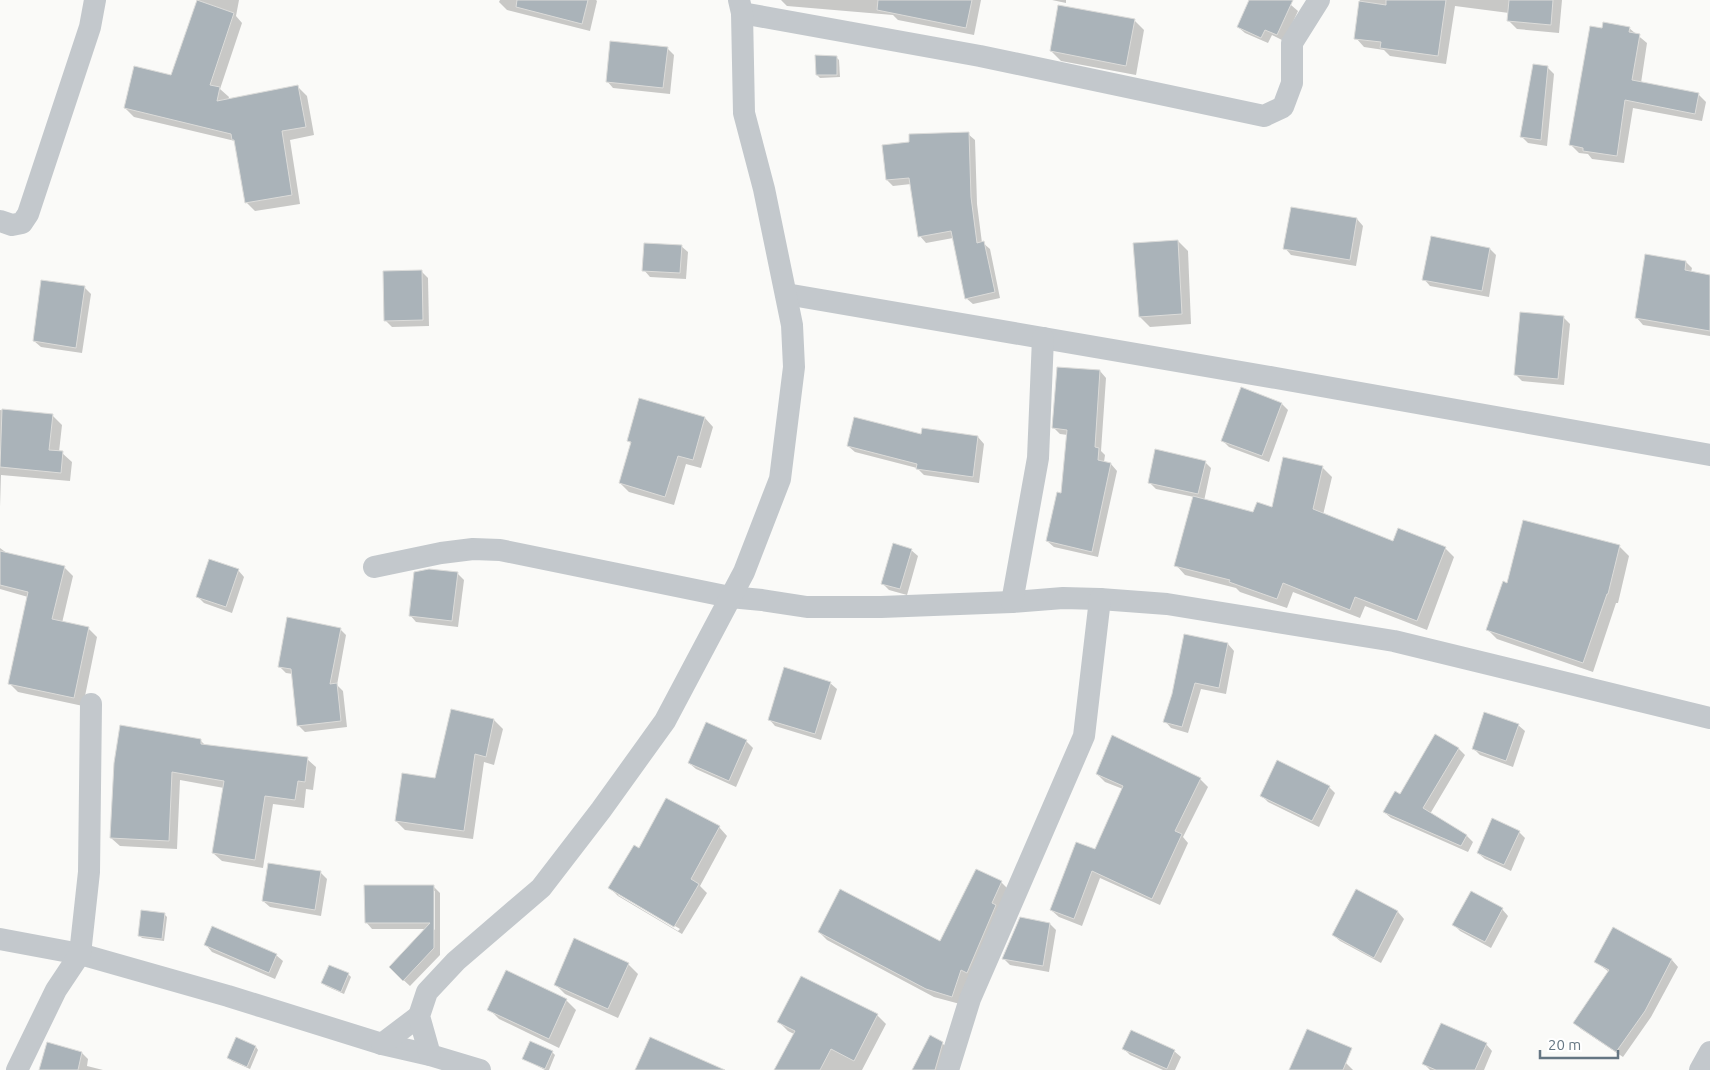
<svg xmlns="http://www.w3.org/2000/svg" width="1710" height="1070" font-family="Ubuntu,sans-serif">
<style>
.shadow{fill:#0003;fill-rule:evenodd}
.building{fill:#aab3b9;stroke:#dcdcda}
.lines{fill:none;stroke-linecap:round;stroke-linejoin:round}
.street{stroke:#c3c8cc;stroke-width:22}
</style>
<rect width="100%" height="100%" fill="#fafaf8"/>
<g class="shadow">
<path d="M198 0H239L236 16 242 23 220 89 229 97 228 100 298 87 307 96 314 135 290 140 300 204 255 211 246 202 235 141 134 117 125 108 172 77Z"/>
<path d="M500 0H596L597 1 590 31 507 10 499 2Z"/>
<path d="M781 0H981L974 35 898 20 893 15 787 6Z"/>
<path d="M1052 0H1066V3Z"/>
<path d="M1250 0H1281L1291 5 1298 11 1284 41 1272 35 1268 43 1245 33 1238 27Z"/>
<path d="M1360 0H1562L1559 33 1517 29 1508 20 1509 13 1455 6 1446 64 1390 56 1384 50 1364 47 1356 38Z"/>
<path d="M1134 20 1144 30 1136 75 1061 61 1051 51Z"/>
<path d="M1629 28 1647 43 1641 83 1698 94 1706 102 1702 121 1633 108 1624 163 1592 159 1588 154 1579 153 1571 145 1603 29Z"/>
<path d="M668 49 674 55 670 94 613 88 607 81Z"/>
<path d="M836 57 839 60 840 77 820 78 817 75Z"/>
<path d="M1547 67 1554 74 1547 146 1528 143 1521 136Z"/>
<path d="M968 134 975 140 977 204 982 243H983L990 249 1000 298 973 304 966 298 953 238 926 243 920 236 911 184 893 186 887 180 910 143Z"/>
<path d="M1357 219 1363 226 1356 266 1291 255 1285 248Z"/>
<path d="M1178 241 1188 251 1191 324 1150 327 1140 317Z"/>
<path d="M681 246 688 252 686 279 650 277 644 270Z"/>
<path d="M1490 249 1496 255 1489 297 1430 286 1424 279Z"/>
<path d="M1686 262 1692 268 1691 272 1710 276V336L1643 325 1637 318Z"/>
<path d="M421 271 428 278 429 326 392 327 385 320Z"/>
<path d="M84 287 91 294 82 353 41 347 34 341Z"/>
<path d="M1563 317 1570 324 1564 385 1522 381 1515 374Z"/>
<path d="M1100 371 1106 378 1101 451 1105 455 1104 462 1111 464 1117 471 1098 557 1054 547 1047 541 1062 495 1068 435 1060 434 1054 428Z"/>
<path d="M1282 404 1288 410 1269 462 1229 447 1222 440Z"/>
<path d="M0 410 52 415 62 425 59 452 62 453 72 462 70 481 1 475 0 507Z"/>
<path d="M705 418 713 427 701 468 686 464 674 505 629 492 620 483 631 444 628 440Z"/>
<path d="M978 437 984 444 979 483 924 475 917 468 855 452 848 446Z"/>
<path d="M1205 462 1211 468 1204 501 1254 514 1273 509 1322 467 1332 477 1323 515 1394 543 1445 548 1454 557 1427 630 1365 606 1360 618 1293 592 1287 608 1240 592 1236 588 1185 575 1176 565 1194 497 1156 489 1149 482Z"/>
<path d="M1619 546 1629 556 1618 603H1616L1593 672 1497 639 1488 630 1508 584Z"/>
<path d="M0 548 8 554 64 567 73 576 62 623 88 628 97 637 83 706 18 692 10 684 28 597 0 589Z"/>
<path d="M911 550 918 556 907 595 889 590 883 584Z"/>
<path d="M238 570 244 577 232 613 204 603 197 596Z"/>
<path d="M458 574 464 580 458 627 416 622 410 615Z"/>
<path d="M340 629 346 635 337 685 343 691 347 727 305 732 298 725 293 674 286 673 279 666Z"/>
<path d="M1228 644 1234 651 1226 694 1201 689 1188 733 1171 728 1165 721 1173 694Z"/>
<path d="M830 683 837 689 821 740 775 726 769 719Z"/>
<path d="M452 710 494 720 503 729 494 765 484 762 473 839 405 830 396 821 436 779Z"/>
<path d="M1518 725 1525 731 1513 767 1480 755 1474 749Z"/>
<path d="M1436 736 1459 749 1465 755 1430 814 1467 836 1473 842 1468 852 1391 818 1384 812 1400 796Z"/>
<path d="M1113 737 1200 779 1208 787 1183 837 1188 843 1160 905 1100 878 1082 926 1059 917 1051 910 1095 851 1123 789 1105 782 1097 774Z"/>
<path d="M200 740 206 746 307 759 316 767 313 790 306 789 304 808 273 804 263 868 222 861 213 853 224 788 180 780 177 849 120 846 111 838Z"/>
<path d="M746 741 753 748 736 787 696 769 689 763Z"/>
<path d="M1329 787 1335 793 1319 827 1268 802 1261 795Z"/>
<path d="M719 827 727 836 700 886 707 893 682 934 618 896 610 888 640 850ZM618 892 680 929 678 931 618 895Z"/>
<path d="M1519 832 1525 838 1511 871 1485 859 1478 853Z"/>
<path d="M320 872 327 879 321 916 270 907 263 901Z"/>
<path d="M1001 882 1009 890 960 1004 934 997 827 940 819 932 941 943Z"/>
<path d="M433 886 440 893V955L410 986 397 974 426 929H372L366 922ZM432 891H435V930L432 928Z"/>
<path d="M1357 890 1398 912 1404 919 1381 963 1340 941 1333 935Z"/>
<path d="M1502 909 1508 916 1491 948 1460 931 1454 925Z"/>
<path d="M164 914 167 917 164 941 142 938 139 935Z"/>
<path d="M1050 924 1056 930 1049 972 1010 965 1003 958Z"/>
<path d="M1614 929 1672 960 1678 967 1651 1017 1623 1057 1581 1029 1575 1023 1609 972 1596 962Z"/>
<path d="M206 945 276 955 283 961 275 979 212 952Z"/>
<path d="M628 964 638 974 618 1018 565 994 555 984Z"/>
<path d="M348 974 351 977 344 994 326 986 323 983Z"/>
<path d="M566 1000 576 1010 559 1048 499 1019 489 1009Z"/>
<path d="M877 1015 886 1024 862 1070H775L794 1034 788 1031 779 1022Z"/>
<path d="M942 1043 949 1050 943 1070H913Z"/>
<path d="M1486 1044 1492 1051 1484 1070H1430L1424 1064Z"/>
<path d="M256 1047 258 1050 250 1069 232 1061 229 1058Z"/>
<path d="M1124 1049 1174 1051 1181 1057 1175 1070H1163L1130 1055Z"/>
<path d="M552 1052 555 1055 549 1070H545L524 1059Z"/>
<path d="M82 1053 88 1059 87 1066 103 1070H41Z"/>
<path d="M1346 1063 1353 1070H1290Z"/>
</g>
<g class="building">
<path d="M197 0 234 13 210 85 220 87 217 101 298 85 306 127 282 131 292 195 245 203 234 140H232L231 134 124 108 134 66 171 75Z"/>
<path d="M517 0H588L582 24 516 7Z"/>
<path d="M878 0H972L966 28 877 10Z"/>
<path d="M1249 0H1293L1277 35 1265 30 1261 38 1237 27Z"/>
<path d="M1386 0H1446L1438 56 1380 48 1381 42 1354 39 1359 1 1386 5Z"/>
<path d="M1509 0H1553L1551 25 1507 21Z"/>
<path d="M1058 5 1135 19 1126 66 1050 51Z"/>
<path d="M1603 22 1630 27 1629 32 1640 34 1632 80 1699 93 1695 114 1625 100 1617 156 1583 151V148L1569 145 1590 26 1602 28Z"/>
<path d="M610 41 668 47 663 88 606 82Z"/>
<path d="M815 55 837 56V75H816Z"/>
<path d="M1533 64 1548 66 1541 140 1520 137Z"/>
<path d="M969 132 971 197 977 243 984 241 995 292 965 299 951 231 918 237 909 178 886 180 882 145 909 142V134Z"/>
<path d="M1291 207 1357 218 1350 260 1283 249Z"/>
<path d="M1431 236 1490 248 1482 291 1422 280Z"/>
<path d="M1178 240 1182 314 1139 317 1133 243Z"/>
<path d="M644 243 682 245 680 273 642 271Z"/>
<path d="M1645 254 1686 261 1685 270 1710 275V331L1635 318Z"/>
<path d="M422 270 423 320 384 321 383 271Z"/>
<path d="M41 280 85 286 76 348 33 341Z"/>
<path d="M1520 312 1564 316 1558 379 1514 375Z"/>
<path d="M1057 367 1100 370 1095 447 1099 448 1098 460 1111 463 1092 552 1046 541 1057 492 1061 493 1067 430 1052 428Z"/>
<path d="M1241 387 1282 403 1262 456 1221 441Z"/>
<path d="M639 398 705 417 693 460 678 456 665 497 619 483 631 442 627 441Z"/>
<path d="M2 409 53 414 49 450 63 451 61 473 0 467Z"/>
<path d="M854 417 921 434 922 428 978 436 973 477 916 469 917 464 847 446Z"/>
<path d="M1155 449 1206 461 1198 494 1148 483Z"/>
<path d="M1283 457 1323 466 1313 509 1393 541 1398 528 1446 547 1417 621 1355 597 1350 610 1283 583 1277 599 1229 582 1230 580 1174 566 1193 496 1253 512 1257 502 1272 507Z"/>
<path d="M1523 520 1620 545 1608 594H1607L1583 663 1486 630 1503 581 1507 583Z"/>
<path d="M893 543 912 549 900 589 881 584Z"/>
<path d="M0 551 65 566 52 619 89 627 74 698 8 684 28 592 0 585Z"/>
<path d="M209 559 239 569 226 607 196 597Z"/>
<path d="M429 569 458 572 452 621 409 616 414 572Z"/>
<path d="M287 617 341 628 330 684 337 683 341 721 297 726 291 669 278 667Z"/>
<path d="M1184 634 1228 643 1219 688 1195 683 1182 727 1163 722 1172 694Z"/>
<path d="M784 667 831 682 815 734 768 720Z"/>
<path d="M451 709 494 719 486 757 475 754 464 831 395 821 402 773 435 778Z"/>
<path d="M1484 712 1519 724 1506 761 1472 749Z"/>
<path d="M706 722 747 740 729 781 688 763Z"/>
<path d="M120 725 201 739V744L308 757 305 782 298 781 295 800 265 796 255 860 212 853 224 781 172 772 169 841 110 838 114 763Z"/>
<path d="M1435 734 1459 748 1423 808 1467 835 1461 846 1383 812 1395 791 1400 794Z"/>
<path d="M1112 735 1201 778 1175 831 1182 834 1152 899 1092 871 1074 919 1050 910 1076 842 1095 849 1123 786 1096 774Z"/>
<path d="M1277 760 1330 786 1312 821 1260 796Z"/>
<path d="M666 798 720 826 691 879 699 884 674 927 608 888 634 845 639 848Z"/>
<path d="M1492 818 1520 831 1504 865 1477 853Z"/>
<path d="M268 863 321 871 315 910 262 901Z"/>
<path d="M976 869 1002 881 992 903 996 905 967 973 961 970 952 997 926 989 818 932 840 889 940 941Z"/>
<path d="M364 885H434V948L403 981 389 967 430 923H365Z"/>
<path d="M1356 889 1398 911 1374 958 1332 935Z"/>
<path d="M1471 891 1503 908 1485 942 1452 925Z"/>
<path d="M141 910 165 913 162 939 138 936Z"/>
<path d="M1020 917 1050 923 1043 966 1002 959Z"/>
<path d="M212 926 277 954 269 973 204 945Z"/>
<path d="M1613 927 1672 959 1645 1011 1616 1052 1573 1023 1609 970 1594 962Z"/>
<path d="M574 938 629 963 608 1009 554 985Z"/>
<path d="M329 965 349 973 341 992 321 983Z"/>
<path d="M506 970 567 999 549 1039 487 1010Z"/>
<path d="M801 976 878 1014 854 1061 831 1049 820 1070H774L795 1031 777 1022Z"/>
<path d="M1441 1023 1487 1043 1475 1070H1436L1422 1064Z"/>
<path d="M1307 1029 1352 1048 1343 1070H1289Z"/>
<path d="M1131 1030 1175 1050 1167 1069 1122 1049Z"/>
<path d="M930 1035 943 1042 935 1070H912Z"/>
<path d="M236 1037 256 1046 247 1067 227 1058Z"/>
<path d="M650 1037 725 1070H635Z"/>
<path d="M530 1041 553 1051 545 1069 522 1059Z"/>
<path d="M47 1042 82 1052 78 1070H39Z"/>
</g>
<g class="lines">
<g class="street">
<path d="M742 13 980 56 1264 116 1283 107 1292 83V43L1319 0"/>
<path d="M0 221 12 225 22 223 28 214 90 27 95 0"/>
<path d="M786 294 1276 378 1710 455"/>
<path d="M374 567 441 553 473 549 500 550 730 597 762 600 807 607H881L1012 602 1063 598 1100 599 1167 604 1394 641 1710 718"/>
<path d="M1012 602 1038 458 1043 338"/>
<path d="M0 939 80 954 228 996 382 1044 430 1055 480 1070"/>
<path d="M382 1044 419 1016"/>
<path d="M430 1055 419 1016 427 992 456 961 541 888 601 810 665 721 744 572 780 479 794 367 792 325 764 189 744 113 742 13 739 0"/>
<path d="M17 1070 56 990 80 954 89 872 91 704"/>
<path d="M948 1070 970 999 1084 736 1100 599"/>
<path d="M1700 1070 1710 1052"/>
</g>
</g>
<path d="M1540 1050v8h78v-8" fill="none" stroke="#657683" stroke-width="2.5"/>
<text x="1548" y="1050" font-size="15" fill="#657683" stroke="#ffffff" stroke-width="4" paint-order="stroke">20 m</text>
</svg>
